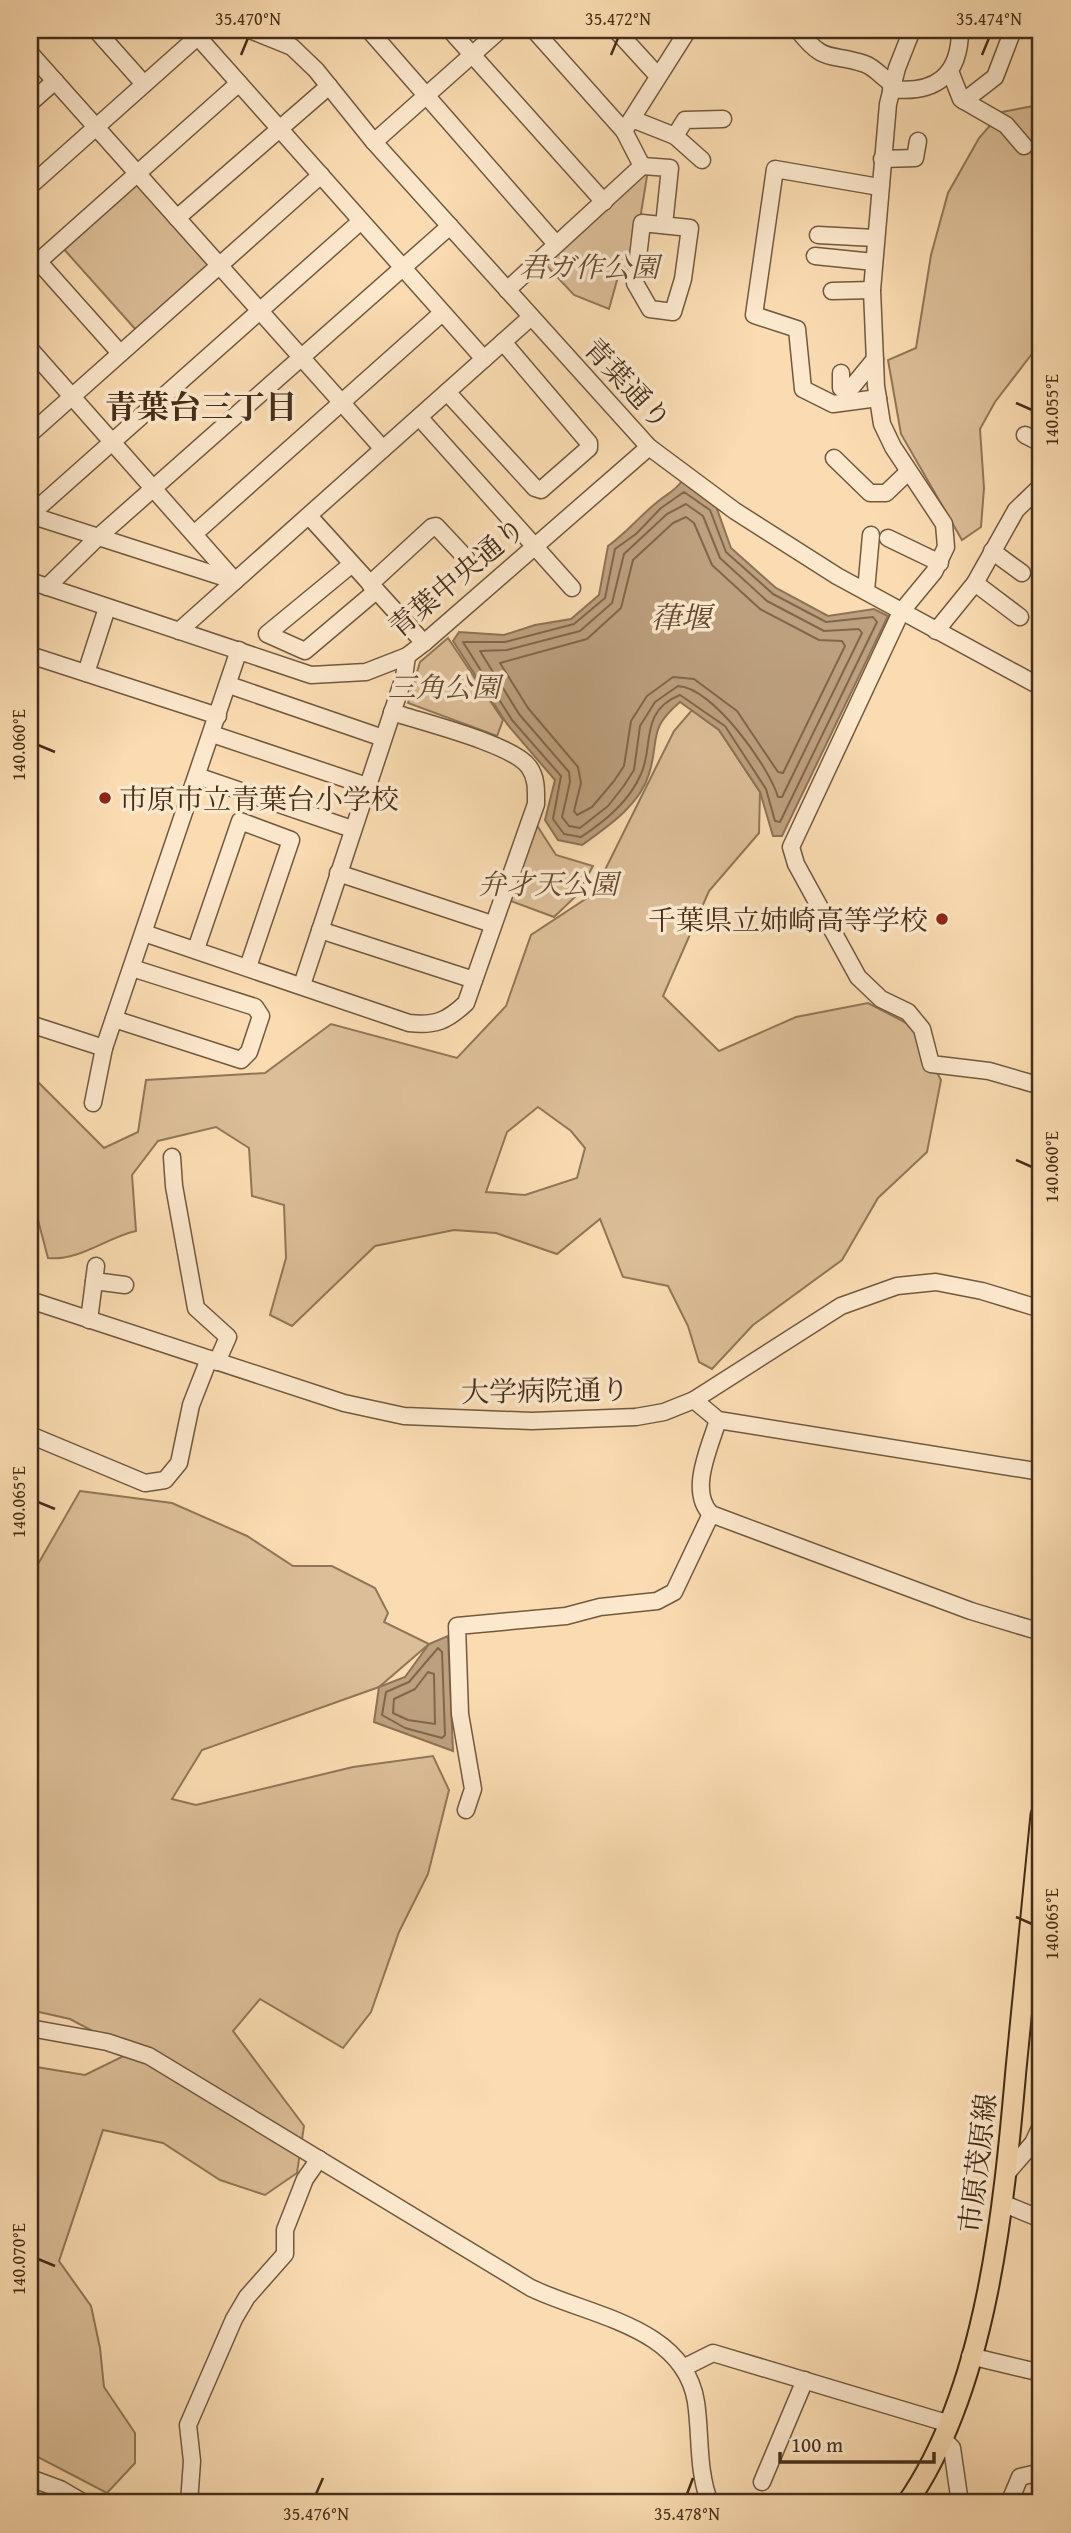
<svg xmlns="http://www.w3.org/2000/svg" width="1071" height="2533" font-family="'Gentium Book Plus','Noto Serif JP',serif">
<style>
.green{fill:#dcbe98;stroke:#907658;stroke-width:2;fill-rule:evenodd}
.water{fill:#bda07e;stroke:#8d7255;stroke-width:2}
.lines{fill:none;stroke-linecap:round;stroke-linejoin:round}
.shore{stroke:#80664b;stroke-width:2}
.minor-casing{stroke:#72593e;stroke-width:19}
.major-casing{stroke:#442d18;stroke-width:23}
.minor{stroke:#fce8cd;stroke-width:16}
.major{stroke:#fbdcb2;stroke-width:19}
.ticks{fill:none;stroke:#442d18;stroke-width:2.5}
.poi-dot{fill:#8f2418;stroke:#fce8cd;stroke-width:2.5}
.labels{text-anchor:middle;dominant-baseline:central;stroke-width:7;stroke-linejoin:round;paint-order:stroke}
.park-label{font-size:28px;font-style:italic;fill:#624a32;stroke:#fce8cd}
.street-label{font-size:28px;fill:#442d18;stroke:#fce8cd}
.poi-label{font-size:28px;fill:#442d18;stroke:#fce8cd;text-anchor:start}
.water-label{font-size:30px;font-style:italic;fill:#624a32;stroke:#fce8cd}
.quarter-label{font-size:32px;font-weight:bold;fill:#442d18;stroke:#fce8cd}
.neatline{fill:none;stroke:#442d18;stroke-width:2.5}
.ticks-label{font-size:18px;text-anchor:middle;fill:#442d18}
</style>
<rect width="100%" height="100%" fill="#fbdcb2"/>
<filter id="stains"><feTurbulence type="fractalNoise" baseFrequency=".00286" numOctaves="4"/><feColorMatrix values="0 0 0 0 .2 0 0 0 0 .09 0 0 0 0 .02 0 0 0 .5 -.17"/></filter>
<radialGradient id="worn" r=".72"><stop offset=".6" stop-color="#630" stop-opacity="0"/><stop offset="1" stop-color="#630" stop-opacity=".3"/></radialGradient>
<g class="green">
<path d="M1041 90V342L995 402 980 429 984 488 981 527 962 540 901 434 888 360 916 348 931 255 948 193 979 138 1002 112 1033 106Z"/>
<path d="M648 170 631 275 619 273 609 309 574 295 545 264Z"/>
<path d="M134 182H140L211 262 210 267 137 331 62 247Z"/>
<path d="M448 638 503 720 497 736 408 703 420 662Z"/>
<path d="M692 710 719 730 760 792 759 833 709 891 663 996 719 1051 796 1017 868 1003 912 1026 941 1080 927 1152 878 1198 842 1260 753 1325 712 1369 699 1362 688 1326 668 1286 623 1277 600 1219 557 1254 496 1233 454 1230 375 1246 292 1326 270 1315 286 1258 284 1205 252 1196 249 1148 216 1127 158 1141 132 1175 136 1231C105 1238 80 1261 48 1258L34 1205 36 1171 30 1148V1074L104 1148 138 1132 146 1080 265 1073 331 1024 457 1058 506 1006 531 935 593 894 674 731ZM538 1107 571 1131 585 1148 577 1178 525 1195 486 1192 507 1132Z"/>
<path d="M536 824 556 855 593 866 577 895 554 917 508 900Z"/>
<path d="M80 1491 172 1503 247 1536 293 1566H332L375 1588 388 1613 384 1622 429 1644 379 1687 202 1750 172 1799 196 1805 353 1767 433 1756 449 1790 428 1874 399 1932 371 2012 343 2048 260 1999 233 2031 304 2126 297 2173 265 2195 220 2180 163 2143 103 2130 59 2261 91 2306 100 2348 104 2387 135 2433V2463L107 2493 30 2453V2066L85 2075 132 2052 70 2019 30 2010V1578Z"/>
</g>
<g class="water">
<path d="M682 481 716 506 731 548 776 588 828 616 874 609 888 616 782 836H773L760 792 719 730 680 702C647 730 660 739 649 774 640 805 607 827 582 845L558 840 545 820 555 780 507 724 453 641 459 632 504 635 535 625 571 619 599 595 608 546C626 533 639 517 656 503 665 495 674 492 682 481Z"/>
<path d="M448 1636 453 1751 374 1722 379 1687 405 1677 429 1644Z"/>
</g>
<g class="lines">
<g class="shore">
<path d="M684 492 710 510 726 552 773 594 826 622 873 617 877 622 780 822 775 821 766 789 725 726 680 695C639 711 654 747 641 774 629 802 605 821 581 837L564 834 553 819 561 776 512 720 463 642H505L574 624 605 598 615 549 636 534 661 508Z"/>
<path d="M686 504 703 516 720 558 767 601 824 631 859 629 862 633 782 797H778C769 766 712 687 678 686L655 702 640 726 634 770 623 787 608 806 580 828 569 826 562 817 570 782 569 772 519 714 480 651 507 650 580 631 612 603 624 554 667 514Z"/>
<path d="M686 517 694 523 712 565 760 609 819 640 842 641 845 646 783 773 778 772 737 711 694 679 673 677 647 696 631 721 624 766 614 781 592 807 577 815 574 811 581 783 578 767 528 708 500 663 587 639 621 608 633 560 673 523Z"/>
<path d="M438 1648 442 1652 445 1735 442 1738 405 1728 382 1715 386 1692 409 1682Z"/>
<path d="M428 1672 434 1674 435 1724 408 1720 393 1713 394 1699 415 1689Z"/>
</g>
<g class="minor-casing">
<g id="minor">
<path d="M96 30 144 84"/>
<path d="M250 30 292 47 316 70 374 142 649 447 735 511 837 576 1041 687"/>
<path d="M369 30 556 244"/>
<path d="M450 30 604 202"/>
<path d="M616 30 658 76"/>
<path d="M798 30C825 65 830 52 865 64 876 68 883 79 893 84"/>
<path d="M912 30 897 68 888 104 872 290 876 386 882 424 893 447 944 524 946 547 934 572 901 612 791 847 796 864 858 977 881 999 908 1012 922 1029 931 1064 989 1071 1041 1086"/>
<path d="M198 37 484 359"/>
<path d="M30 53 383 449"/>
<path d="M950 71 961 99 1006 125 1024 146"/>
<path d="M891 89C935 94 960 76 960 30"/>
<path d="M964 101 995 77 1013 30"/>
<path d="M30 103 55 81"/>
<path d="M632 119 675 136 685 120 723 119"/>
<path d="M624 131 688 30"/>
<path d="M675 136 702 160"/>
<path d="M374 142 500 30"/>
<path d="M882 159 915 158 918 141"/>
<path d="M642 166 670 168 664 225"/>
<path d="M30 186 204 31"/>
<path d="M177 218 329 86"/>
<path d="M642 223 690 228 683 279 673 312 650 309 635 283Z"/>
<path d="M818 235 875 238"/>
<path d="M815 256 874 262"/>
<path d="M38 261 120 353"/>
<path d="M30 269 239 83"/>
<path d="M507 290 642 166 624 131 534 30"/>
<path d="M832 291 872 290"/>
<path d="M30 349 235 581"/>
<path d="M841 373V388L852 387 875 359"/>
<path d="M447 392 535 488 541 490 589 448V443L503 342"/>
<path d="M878 398 833 404 803 389 797 329 754 315 775 169 879 187"/>
<path d="M419 417 572 588"/>
<path d="M30 434 321 175"/>
<path d="M1025 435 1041 443"/>
<path d="M834 458 870 493H886L908 472"/>
<path d="M30 515 361 221"/>
<path d="M30 515 235 581"/>
<path d="M309 516 424 643"/>
<path d="M194 534 442 313"/>
<path d="M888 538 940 563"/>
<path d="M992 551 1022 573"/>
<path d="M352 564 267 634 305 651 376 591"/>
<path d="M30 581 311 675 366 672 407 656 424 643 649 447"/>
<path d="M975 583 1020 617"/>
<path d="M370 584 432 527 436 526 466 558"/>
<path d="M47 587 96 539 450 226"/>
<path d="M866 591 871 535"/>
<path d="M179 631 531 317"/>
<path d="M936 631 975 583 1016 510 1041 486"/>
<path d="M30 655 218 716"/>
<path d="M86 673 107 608"/>
<path d="M229 685 383 738"/>
<path d="M212 734 367 786"/>
<path d="M197 776 352 829"/>
<path d="M338 873 492 924"/>
<path d="M320 930 474 980"/>
<path d="M144 933 409 1023C435 1026 447 1021 466 1003L536 804C536 791 537 778 529 767 513 744 421 722 392 712"/>
<path d="M196 949 240 821 291 840 248 967"/>
<path d="M302 985 404 677 407 656"/>
<path d="M114 1019 241 1060 249 1052 261 1016 255 1007 132 968"/>
<path d="M30 1024 104 1048"/>
<path d="M93 1103 104 1048 239 650"/>
<path d="M172 1157 174 1186 196 1308 228 1337 217 1362"/>
<path d="M94 1281 125 1285"/>
<path d="M30 1300 344 1403 404 1416 532 1421 636 1417 664 1412 694 1400 841 1306 897 1286 936 1282 982 1291 1041 1309"/>
<path d="M89 1320 96 1266"/>
<path d="M694 1400 718 1420 1041 1472"/>
<path d="M718 1420C710 1447 688 1491 711 1514L971 1611 1041 1632"/>
<path d="M30 1435 145 1483 165 1480 179 1463 191 1405 209 1359"/>
<path d="M466 1810 473 1789 460 1714 457 1626 566 1616 600 1607 657 1601 674 1592 711 1514"/>
<path d="M30 2028 107 2042 149 2056 531 2288C589 2316 684 2326 696 2402 701 2435 697 2471 710 2503"/>
<path d="M1007 2173 1033 2143 1041 2126"/>
<path d="M1002 2203 1041 2219"/>
<path d="M970 2356 1033 2371 1041 2366"/>
<path d="M683 2368 713 2353 950 2424"/>
<path d="M944 2440 952 2448 960 2503"/>
<path d="M30 2478 60 2489 84 2503"/>
<path d="M762 2482 805 2380"/>
<path d="M189 2503 192 2461 188 2425 234 2319 247 2297 285 2254V2230L305 2179 319 2159"/>
<path d="M1009 2503 1020 2477 1041 2472"/>
</g>
</g>
<g class="major-casing">
<path id="major" d="M907 2503C987 2388 1004 2207 1016 2069 1024 1984 1032 1899 1041 1815"/>
</g>
<use href="#minor" class="minor"/>
<use href="#major" class="major"/>
</g>
<path class="ticks" d="M241 55 248 38M611 55 618 38M982 55 989 38M1016 403 1032 410M38 745 55 752M1016 1160 1032 1167M38 1502 55 1509M1016 1917 1032 1924M38 2259 55 2266M316 2494 323 2478M687 2494 693 2478"/>
<g class="poi-dot">
<circle cx="105" cy="798" r="7"/>
<circle cx="942" cy="919" r="7"/>
</g>
<g class="labels">
<g class="park-label">
<text x="589" y="266">君ガ作公園</text>
<text x="444" y="686">三角公園</text>
<text x="548" y="883">弁才天公園</text>
</g>
<g class="street-label">
<text transform="translate(628 383) rotate(47)">青葉通り</text>
<text transform="translate(456 577) rotate(-40)">青葉中央通り</text>
<text transform="translate(545 1390) rotate(-1)">大学病院通り</text>
<text transform="translate(977 2163) rotate(-83)">市原茂原線</text>
</g>
<g class="poi-label">
<text x="119" y="798">市原市立青葉台小学校</text>
<text x="928" y="919" text-anchor="end">千葉県立姉崎高等学校</text>
</g>
<g class="water-label">
<text x="681" y="617">葎堰</text>
</g>
<g class="quarter-label">
<text x="201" y="406">青葉台三丁目</text>
</g>
</g>
<rect width="1071" height="2533" fill="none" stroke="#fbdcb2" stroke-width="77"/>
<path d="M780 2452v10h154v-10" fill="none" stroke="#442d18" stroke-width="3.5"/>
<text x="791" y="2452" font-size="21" fill="#442d18" stroke="#fce8cd" stroke-width="5" paint-order="stroke">100 m</text>
<rect x="38" y="38" width="994" height="2456" class="neatline"/>
<g class="ticks-label">
<text x="248" y="25">35.470°N</text>
<text x="618" y="25">35.472°N</text>
<text x="989" y="25">35.474°N</text>
<text transform="translate(1052 410) rotate(-90)" y="6">140.055°E</text>
<text transform="translate(19 745) rotate(-90)" y="6">140.060°E</text>
<text transform="translate(1052 1167) rotate(-90)" y="6">140.060°E</text>
<text transform="translate(19 1502) rotate(-90)" y="6">140.065°E</text>
<text transform="translate(1052 1924) rotate(-90)" y="6">140.065°E</text>
<text transform="translate(19 2259) rotate(-90)" y="6">140.070°E</text>
<text x="316" y="2520">35.476°N</text>
<text x="687" y="2520">35.478°N</text>
</g>
<rect width="100%" height="100%" filter="url(#stains)"/>
<rect width="100%" height="100%" fill="url(#worn)"/>
</svg>
